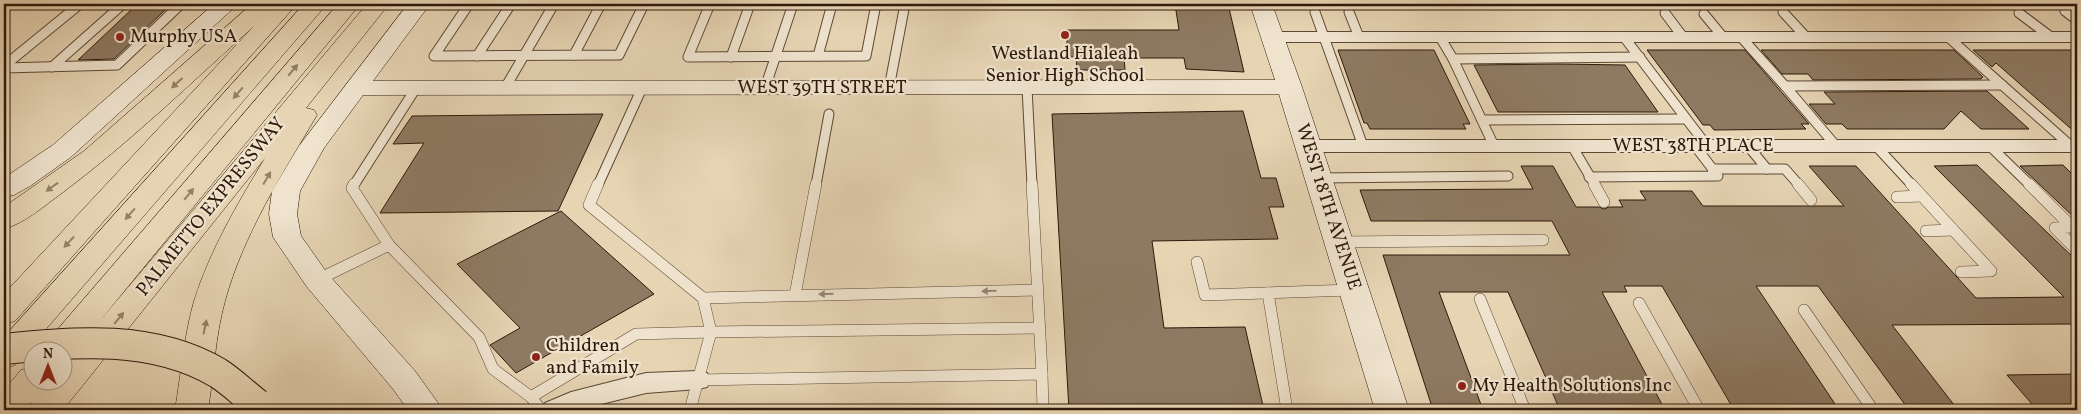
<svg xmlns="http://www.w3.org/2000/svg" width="2081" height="414" font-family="Vollkorn,serif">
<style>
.building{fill:#8e7a62;stroke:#2e190b}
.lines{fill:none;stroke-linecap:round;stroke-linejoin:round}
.lane-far1-casing{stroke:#5c4835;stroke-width:11}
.lane-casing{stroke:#5c4835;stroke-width:12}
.street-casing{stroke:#5c4835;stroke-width:2}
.secondary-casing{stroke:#2e190b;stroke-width:1}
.highway-casing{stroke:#2e190b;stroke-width:1}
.lane-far1{stroke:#efe3ce;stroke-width:9}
.lane{stroke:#efe3ce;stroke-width:11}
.street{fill:#efe3ce;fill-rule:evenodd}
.secondary{fill:#efe3ce;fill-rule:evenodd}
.highway{fill:#e6d4b3;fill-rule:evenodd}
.highway-bridge-casing{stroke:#2e190b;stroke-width:32;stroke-linecap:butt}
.highway-bridge{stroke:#e6d4b3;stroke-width:30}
.oneway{fill:#938067}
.oneway2{fill:#988876}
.poi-dot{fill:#8f2418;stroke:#efe3ce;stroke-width:2}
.labels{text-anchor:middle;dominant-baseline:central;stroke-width:4.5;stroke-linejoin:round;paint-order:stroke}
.poi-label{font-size:19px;fill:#2e190b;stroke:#efe3ce;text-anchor:start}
.street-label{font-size:19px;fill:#2e190b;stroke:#efe3ce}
</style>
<rect width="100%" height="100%" fill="#e6d4b3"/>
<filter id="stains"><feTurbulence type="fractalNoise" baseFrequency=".004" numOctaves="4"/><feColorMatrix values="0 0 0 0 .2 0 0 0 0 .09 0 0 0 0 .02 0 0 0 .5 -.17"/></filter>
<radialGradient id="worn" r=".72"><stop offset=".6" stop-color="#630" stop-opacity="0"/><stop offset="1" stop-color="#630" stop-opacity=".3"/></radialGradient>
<g class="building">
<path d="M1175 4H1228L1244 72 1186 69 1184 58H1124L1125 70H1077L1076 57H1067V30H1179Z"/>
<path d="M132 9H166L114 59 78 60Z"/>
<path d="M1338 50H1434L1470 124H1463L1466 129H1370L1367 123H1364Z"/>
<path d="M1647 50H1745L1809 124H1801L1806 129 1714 130 1710 125H1703Z"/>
<path d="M1761 50H1954L1983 77 1981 79 1813 80 1808 74H1782Z"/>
<path d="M1973 50H2072L2077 54V134L1996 63 1992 67Z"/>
<path d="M1559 64 1625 65 1658 112H1498L1474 65Z"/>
<path d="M1987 91 2029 129H1981L1961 111 1944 129H1847L1842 124H1826L1809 104H1835L1824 92Z"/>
<path d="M1243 111 1261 178H1276L1284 207H1269L1278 239 1152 241 1164 328 1245 327 1264 410H1069L1052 114Z"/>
<path d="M603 114 558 211 380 213 424 143 393 144 412 116Z"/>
<path d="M1977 165 2077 261V324L1892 325 1958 410H1909L1818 286H1756L1839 410H1734L1662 286H1624L1627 292H1602L1665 410H1560L1508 292H1439L1483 410H1433L1383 255H1570L1552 221H1371L1360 190 1533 189 1521 166H1553L1576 207H1599L1604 209 1609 207H1623L1619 200H1646L1640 191H1692L1703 206H1844L1809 166H1856L1976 298 2064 297 1934 166Z"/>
<path d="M2063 165 2077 179V220L2020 166Z"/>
<path d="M561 211 654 294 516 373 490 345 520 328 457 264Z"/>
<path d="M2077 374V410H2037L2007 375Z"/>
</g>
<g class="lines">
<g class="lane-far1-casing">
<g id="lane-far1">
<path d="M469 4 434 56 619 55 644 4"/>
<path d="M710 4 688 57 866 56 876 4"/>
<path d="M2065 11 2077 20"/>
<path d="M1315 12 1363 146"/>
<path d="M1349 12 1359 37"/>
<path d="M1783 12 1806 37"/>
<path d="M1665 13 1683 37"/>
<path d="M2019 13 2051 37"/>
<path d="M1704 14 1723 37"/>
<path d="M1440 37 1453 59 1640 57"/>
<path d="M1624 37 1707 146"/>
<path d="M1741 37 1785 86"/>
<path d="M1948 37 2071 146"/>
<path d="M574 55 601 4"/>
<path d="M477 56 511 4"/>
<path d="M818 56 832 4"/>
<path d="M731 57 750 4"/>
<path d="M1453 59 1494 146"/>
<path d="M4 66 80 4"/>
<path d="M52 67 123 4"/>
<path d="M4 68 117 65 181 4"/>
<path d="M505 88 554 4"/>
<path d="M765 88 793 4"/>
<path d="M889 88 905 4"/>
<path d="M1027 88 1032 185"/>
<path d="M1482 120 1686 119"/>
<path d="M1572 146 1595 185"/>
<path d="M1748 146 1767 169"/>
<path d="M1836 146 1785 86 2002 85"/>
<path d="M1876 146 1912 185"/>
<path d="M1990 146 2030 185"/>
<path d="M1712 169H1785L1799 185"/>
<path d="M1589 177 1718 176 1695 146"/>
<path d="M1320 178 1508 176"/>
<path d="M354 185 416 88"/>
<path d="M598 185 642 88"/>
<path d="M816 185 829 114"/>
</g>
</g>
<g class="lane-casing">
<g id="lane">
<path d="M598 184 589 205 703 298 711 332 1040 328"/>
<path d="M1032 184 1042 374"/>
<path d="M1594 184 1604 202"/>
<path d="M1798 184 1811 200"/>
<path d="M1911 184 1991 271 1961 272"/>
<path d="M2029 184 2072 227 2055 228 2077 250"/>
<path d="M1897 197 1922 196"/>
<path d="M1926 231 1953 230"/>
<path d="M1340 242 1543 240"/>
<path d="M389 245 479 337 493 369 531 397"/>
<path d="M1197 262 1205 295 1351 290"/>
<path d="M317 280 389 245 352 188 354 184"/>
<path d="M1268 293 1287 410"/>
<path d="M795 295 816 184"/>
<path d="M703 298 1038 290"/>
<path d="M1480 299 1525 410"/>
<path d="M1639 303 1699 410"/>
<path d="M1804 310 1873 410"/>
<path d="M699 380 1042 374 1043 410"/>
<path d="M541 410 531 397 636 334 711 332 690 410"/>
</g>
</g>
<g class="street-casing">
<g id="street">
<path d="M1272 32H2077V42H1272L1266 41 1263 37 1266 33Z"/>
<path d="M1309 140H2077V152H1309L1302 150 1299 146 1302 142Z"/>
<path d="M698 371 707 373 711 380 707 387 698 389 646 393 577 410H541L545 403 571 392 646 373Z"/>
</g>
</g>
<g class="secondary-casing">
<g id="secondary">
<path d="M214 4H238L71 157 30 186 14 195 4 197V178L53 145Z"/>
<path d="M408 4H430L373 81 1275 80 1250 4H1272L1302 87 1409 410H1375L1279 94 363 95 324 148 300 191 297 214 301 236 327 273 415 371 443 410H408L393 389 307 287 273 237 269 214 272 191 299 146Z"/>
</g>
</g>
<g class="highway-casing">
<g id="highway">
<path d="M252 4H297L15 321 4 324V294L254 26C191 83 130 142 62 193 44 206 25 223 4 229V207L84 151Z"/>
<path d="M304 4H327L15 365 4 369V337Z"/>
<path d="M338 4H360L98 323 367 4H389L306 108 314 110 317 115C282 174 243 235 225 301 215 337 214 374 208 410H175C181 374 184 336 194 301 210 250 238 203 265 158L63 410H28L32 402 25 410H4V390L21 370 32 367V382H47L43 388 49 382H62V365L66 361 62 362V352H40L45 344Z"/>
</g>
</g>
<use href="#lane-far1" class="lane-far1"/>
<use href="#lane" class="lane"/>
<use href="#street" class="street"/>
<use href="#secondary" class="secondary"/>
<use href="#highway" class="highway"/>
<g class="highway-bridge-casing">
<path id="highway-bridge" d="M4 349C75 341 154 335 218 373 232 382 244 394 257 404"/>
</g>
<use href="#highway-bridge" class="highway-bridge"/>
</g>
<defs><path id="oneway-solid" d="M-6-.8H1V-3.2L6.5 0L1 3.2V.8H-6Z" transform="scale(1.25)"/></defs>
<g class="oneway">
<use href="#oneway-solid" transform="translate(293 70) rotate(-50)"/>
<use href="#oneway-solid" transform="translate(177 83) rotate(138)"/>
<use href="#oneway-solid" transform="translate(238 93) rotate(131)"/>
<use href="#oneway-solid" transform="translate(267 178) rotate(-60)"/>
<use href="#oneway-solid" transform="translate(52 187) rotate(144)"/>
<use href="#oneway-solid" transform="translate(189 194) rotate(-50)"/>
<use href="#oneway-solid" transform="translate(130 214) rotate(131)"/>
<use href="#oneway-solid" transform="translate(69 242) rotate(133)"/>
<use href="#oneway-solid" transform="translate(119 318) rotate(-51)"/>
<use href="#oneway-solid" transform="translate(205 327) rotate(-78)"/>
</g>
<g class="oneway2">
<use href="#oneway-solid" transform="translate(989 291) rotate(179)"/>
<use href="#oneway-solid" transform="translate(826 294) rotate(179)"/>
</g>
<g class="poi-dot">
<circle cx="1065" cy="35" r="5"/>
<circle cx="120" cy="37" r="5"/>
<circle cx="536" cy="357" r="5"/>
<circle cx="1462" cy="386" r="5"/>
</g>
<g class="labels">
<g class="poi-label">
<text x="130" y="37">Murphy USA</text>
<text x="1065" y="54" text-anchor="middle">Westland Hialeah<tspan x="1065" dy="22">Senior High School</tspan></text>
<text x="546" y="346">Children<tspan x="546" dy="22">and Family</tspan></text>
<text x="1472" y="386">My Health Solutions Inc</text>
</g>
<g class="street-label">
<text x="822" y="88">WEST 39TH STREET</text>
<text x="1693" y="146">WEST 38TH PLACE</text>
<text transform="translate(211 207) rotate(-51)">PALMETTO EXPRESSWAY</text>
<text transform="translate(1328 207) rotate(72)">WEST 18TH AVENUE</text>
</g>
</g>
<rect width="2081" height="414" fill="none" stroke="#e6d4b3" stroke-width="20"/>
<rect x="5" y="5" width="2071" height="404" fill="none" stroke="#2e190b" stroke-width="2.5"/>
<rect x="10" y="10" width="2061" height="394" fill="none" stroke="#2e190b"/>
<g transform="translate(48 366)"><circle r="24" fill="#efe3ce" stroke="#a29280"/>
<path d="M0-4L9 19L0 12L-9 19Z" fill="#8f2418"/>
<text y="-8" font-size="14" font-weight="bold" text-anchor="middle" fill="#2e190b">N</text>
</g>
<rect width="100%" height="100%" filter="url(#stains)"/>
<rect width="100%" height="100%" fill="url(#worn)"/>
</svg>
